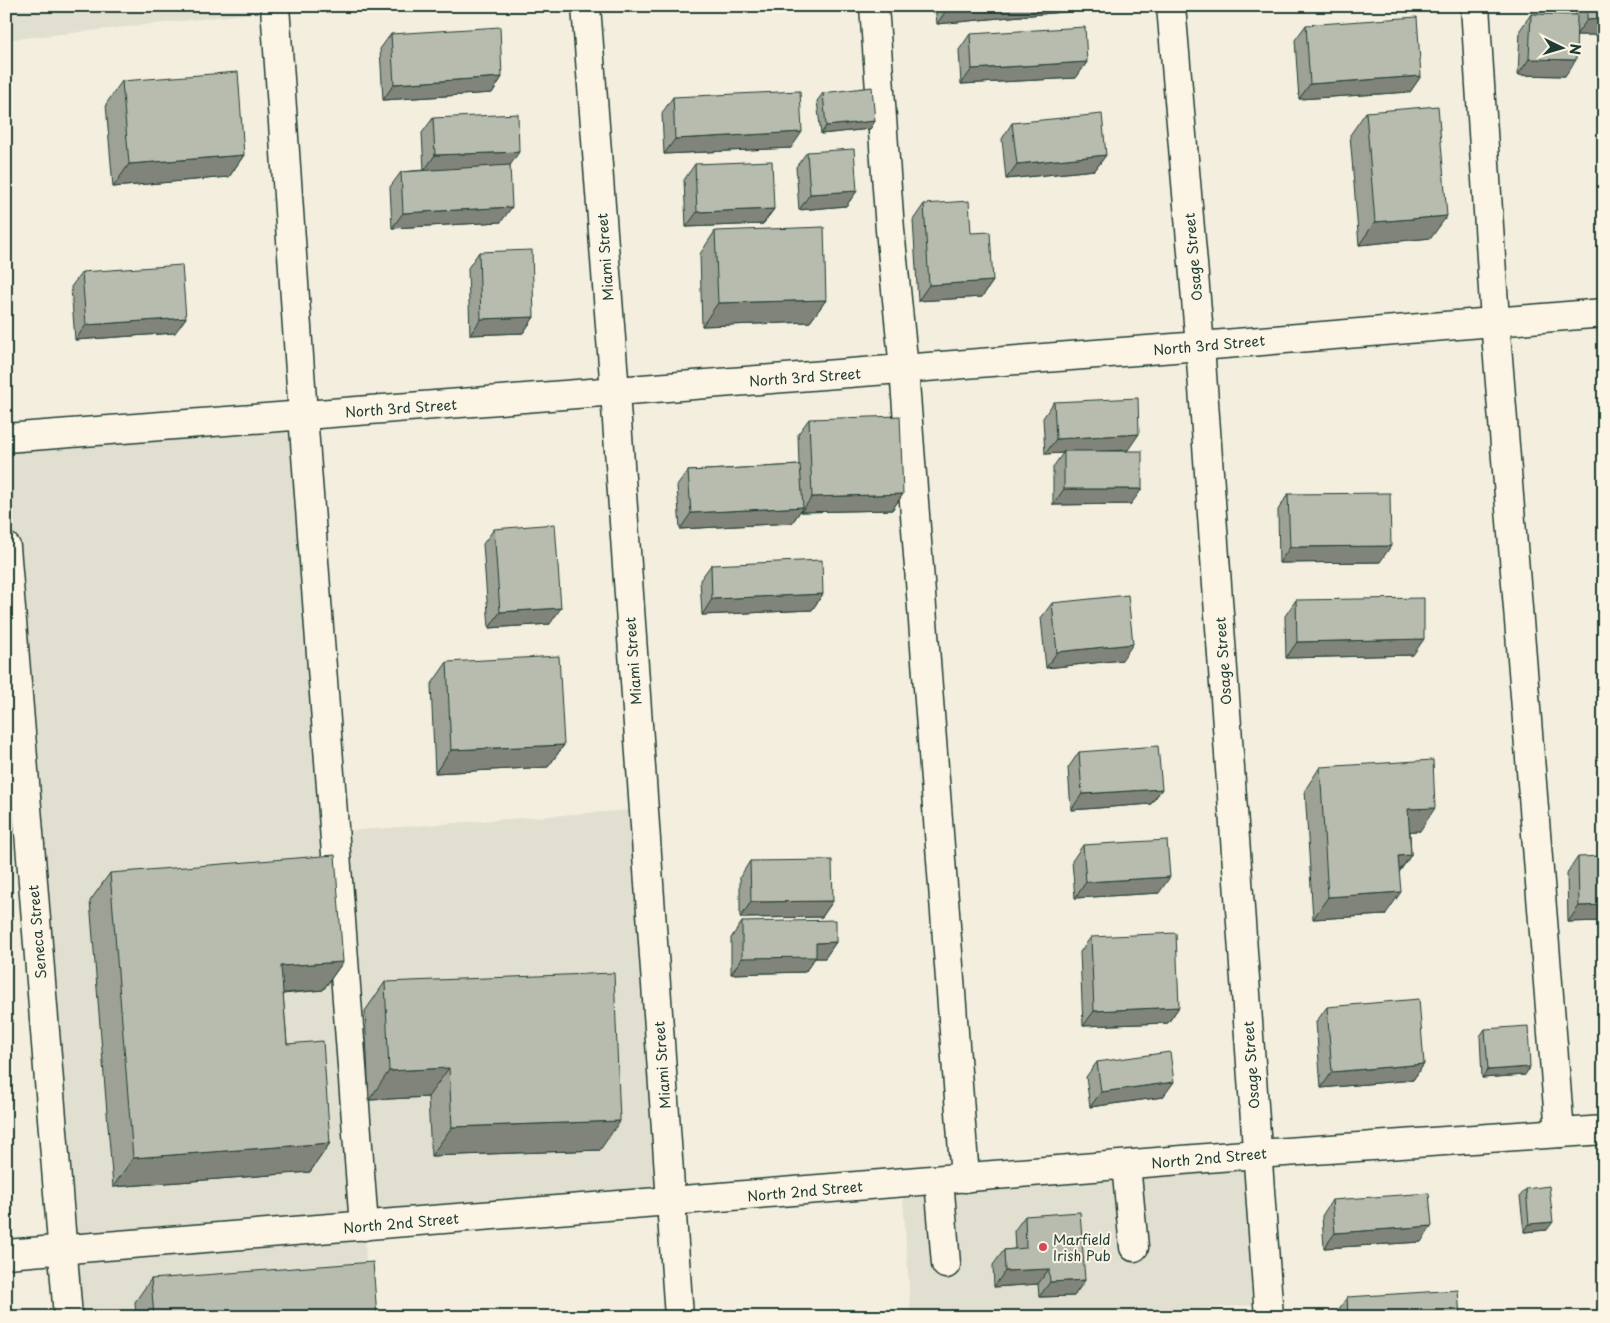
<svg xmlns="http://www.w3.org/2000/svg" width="1610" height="1323" font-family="'Playpen Sans',sans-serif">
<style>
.built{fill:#e1dfd0}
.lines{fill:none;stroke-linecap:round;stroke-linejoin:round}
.minor-casing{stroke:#1f3d34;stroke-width:31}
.minor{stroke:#fcf5e5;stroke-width:28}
.wall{fill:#9ea296;stroke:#1f3d34}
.shaded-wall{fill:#81847a;stroke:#1f3d34}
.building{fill:#b8bcae;stroke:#1f3d34}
.poi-dot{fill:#d1495b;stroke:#fcf5e5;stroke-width:2}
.labels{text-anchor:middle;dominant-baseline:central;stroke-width:4;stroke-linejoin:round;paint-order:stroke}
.street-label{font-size:14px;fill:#1f3d34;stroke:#fcf5e5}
.poi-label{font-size:14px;fill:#1f3d34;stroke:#fcf5e5;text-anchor:start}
</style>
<rect width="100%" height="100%" fill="#f3eede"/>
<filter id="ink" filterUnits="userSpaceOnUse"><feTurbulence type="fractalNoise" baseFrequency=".02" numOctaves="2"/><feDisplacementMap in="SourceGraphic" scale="10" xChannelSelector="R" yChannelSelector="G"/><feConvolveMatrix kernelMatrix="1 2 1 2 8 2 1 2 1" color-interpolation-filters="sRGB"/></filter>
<g filter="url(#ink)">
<g class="built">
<path d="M6 6H273V11L6 40Z"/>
<path d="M303 415 334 832 644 809 671 1202 364 1227 370 1317H68L6 547V438Z"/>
<path d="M1257 1154 1268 1304 1080 1317H911L902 1183Z"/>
</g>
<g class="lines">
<g class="minor-casing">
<g id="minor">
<path d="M275 6 303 415 364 1226"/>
<path d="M586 6 615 392 679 1317"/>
<path d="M874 6 890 230 904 369 965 1178"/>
<path d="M1171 6 1200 346 1269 1317"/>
<path d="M1475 6 1495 321 1560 1133"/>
<path d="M6 438 1200 346 1604 313"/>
<path d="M6 547 68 1317"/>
<path d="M1126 1165 1134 1247"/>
<path d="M939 1180 946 1264"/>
<path d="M6 1254 1257 1154 1604 1130"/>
</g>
</g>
<use href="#minor" class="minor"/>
</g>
<g class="wall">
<path d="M935 6H1076L1073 11 937 24Z"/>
<path d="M1575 6H1604V35H1576L1565 76 1518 75 1520 30 1531 14 1576 15Z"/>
<path d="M1306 25 1421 76 1410 92 1299 99 1295 40Z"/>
<path d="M391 34 502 77 492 93 383 100 380 49Z"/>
<path d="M970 34 1087 62 1076 78 961 84 959 50Z"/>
<path d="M122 81 244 155 229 177 113 187 106 104Z"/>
<path d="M823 93 875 121 870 129 821 134 817 101Z"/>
<path d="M673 97 791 148 664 154 662 113Z"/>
<path d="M1366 112 1431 238 1359 245 1350 135Z"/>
<path d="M433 118 510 166 501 222 392 228 390 187 401 172 424 170 422 133Z"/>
<path d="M1012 123 1106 155 1095 170 1006 179 1002 139Z"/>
<path d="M807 152 857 191 846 206 799 210 796 167Z"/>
<path d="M695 164 774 209 763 224 686 227 684 180Z"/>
<path d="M924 204 971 233 993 281 982 297 918 301 913 220Z"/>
<path d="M715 231 826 300 810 322 702 326 700 254Z"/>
<path d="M479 252 534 317 523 333 470 335 468 268Z"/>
<path d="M82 272 175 333 75 340 71 287Z"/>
<path d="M1054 402 1128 450 1109 451 1131 504 1053 505V467L1063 453 1045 454 1043 418Z"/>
<path d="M809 419 903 494 892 510 801 512V510L792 523 680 529 677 486 688 471 799 465 798 434Z"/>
<path d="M1288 494 1380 562 1279 563 1278 510Z"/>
<path d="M494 529 550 624 489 628 483 544Z"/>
<path d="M711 565 823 594 812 610 702 615 700 580Z"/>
<path d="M1296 600 1413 655 1286 658 1285 616Z"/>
<path d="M1052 603 1122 660 1046 668 1041 618Z"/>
<path d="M447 662 564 745 548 767 435 773 431 685Z"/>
<path d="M1079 752 1162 789 1151 804 1071 810 1068 768Z"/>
<path d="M1320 767 1420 831H1410L1411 855 1400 871 1385 915 1313 919 1305 790Z"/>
<path d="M1083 845 1159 893 1075 898 1072 861Z"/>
<path d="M1578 857 1604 921 1568 922 1567 873Z"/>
<path d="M750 861 833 901 822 917 740 918V877Z"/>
<path d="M110 873 343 962 323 990 283 994 287 1044 330 1143 310 1172 113 1187 90 901Z"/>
<path d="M742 922 836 942 825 958H815L805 972 731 974V938Z"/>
<path d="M1091 937 1179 1007 1168 1023 1083 1026 1080 952Z"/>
<path d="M385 982 600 1150 431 1156 428 1097 369 1100 365 1011Z"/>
<path d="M1327 1007 1424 1064 1413 1080 1321 1088 1316 1022Z"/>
<path d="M1485 1029 1525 1075 1482 1078 1480 1036Z"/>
<path d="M1097 1062 1163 1097 1090 1107 1086 1077Z"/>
<path d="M1526 1189 1547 1230 1524 1232 1520 1196Z"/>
<path d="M1332 1200 1421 1242 1324 1248 1322 1216Z"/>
<path d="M1025 1216 1085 1280 1074 1296 1039 1297 1038 1284 994 1287 993 1265 1004 1250 1015 1249 1014 1231Z"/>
<path d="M151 1279 377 1317H136L135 1302Z"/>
<path d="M1347 1297 1460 1317H1337V1312Z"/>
</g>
<g class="shaded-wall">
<path d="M123 6H156L121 9Z"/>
<path d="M949 6H1076L1073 11 937 24Z"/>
<path d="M1604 19V35H1576L1587 20Z"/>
<path d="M1529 59 1576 60 1565 76 1518 75Z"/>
<path d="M1087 62 1076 78 961 84 972 69Z"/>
<path d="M1421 76 1410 92 1299 99 1310 84Z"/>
<path d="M502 77 492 93 383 100 394 84Z"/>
<path d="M875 121 870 129 821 134 826 126Z"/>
<path d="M802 132 791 148 664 154 675 139Z"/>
<path d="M519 152 509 167 424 171 435 155Z"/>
<path d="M244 155 229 177 113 187 129 164Z"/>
<path d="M1106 155 1095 170 1006 179 1017 164Z"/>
<path d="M857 191 846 206 799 210 810 194Z"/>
<path d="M512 207 501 222 392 228 403 213Z"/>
<path d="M774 209 763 224 686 227 697 212Z"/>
<path d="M1447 216 1431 238 1359 245 1375 222Z"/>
<path d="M993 281 982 297 918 301 929 285Z"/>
<path d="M826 300 810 322 702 326 718 303Z"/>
<path d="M534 317 523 333 470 335 481 319Z"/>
<path d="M186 318 175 333 75 340 86 325Z"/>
<path d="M1139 434 1128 450 1064 453V451L1063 453 1045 454 1056 439Z"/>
<path d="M1064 489H1142L1131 504 1053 505Z"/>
<path d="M903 494 892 510 801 512 812 497Z"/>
<path d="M803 507 792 523 680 529 691 513Z"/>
<path d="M1391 546 1380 562 1279 563 1290 547Z"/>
<path d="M823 594 812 610 702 615 712 599Z"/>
<path d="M561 608 550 624 489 628 500 612Z"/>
<path d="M1424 639 1413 655 1286 658 1297 642Z"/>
<path d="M1133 644 1122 660 1046 668 1057 652Z"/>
<path d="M564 745 548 767 435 773 451 750Z"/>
<path d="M1162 789 1151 804 1071 810 1082 794Z"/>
<path d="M1435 808 1420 831 1393 832 1408 809Z"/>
<path d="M1411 855 1395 877 1398 856Z"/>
<path d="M6 877H10L6 883Z"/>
<path d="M1170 877 1159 893 1075 898 1086 882Z"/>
<path d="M1401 892 1385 915 1313 919 1328 897Z"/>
<path d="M833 901 822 917 740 918 751 902Z"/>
<path d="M1604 905V921L1568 922 1579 906Z"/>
<path d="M836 942 825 958H815L805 972 731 974 742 958 816 943Z"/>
<path d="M343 962 323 990 261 995 281 966Z"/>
<path d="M1179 1007 1168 1023 1083 1026 1094 1011Z"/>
<path d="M1424 1064 1413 1080 1321 1088 1332 1072Z"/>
<path d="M1530 1067 1525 1075 1482 1078 1488 1070Z"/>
<path d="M449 1068 428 1097 369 1100 389 1071Z"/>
<path d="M1174 1082 1163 1097 1090 1107 1101 1092Z"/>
<path d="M620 1121 600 1150 431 1156 452 1127Z"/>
<path d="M330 1143 310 1172 113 1187 133 1158Z"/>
<path d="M1553 1222 1547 1230 1524 1232 1529 1224Z"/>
<path d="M1432 1226 1421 1242 1324 1248 1335 1233Z"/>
<path d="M1049 1269 1038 1284 994 1287 1005 1271Z"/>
<path d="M1085 1280 1074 1296 1039 1297 1050 1282Z"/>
</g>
<g class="building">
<path d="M1587 6H1604V19L1587 20Z"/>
<path d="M1531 14 1577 15 1576 60 1529 59Z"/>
<path d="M1417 17 1421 76 1310 84 1306 25Z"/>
<path d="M500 27 502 77 394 84 391 34Z"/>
<path d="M1085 27 1087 62 972 69 970 34Z"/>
<path d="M238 72 244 155 129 164 122 81Z"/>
<path d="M872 87 875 121 826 126 823 93Z"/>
<path d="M800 91 802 132 675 139 673 97Z"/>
<path d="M1438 106 1447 216 1375 222 1366 112Z"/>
<path d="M518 114 519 152 435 155 433 118Z"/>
<path d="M1102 114 1106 155 1017 164 1012 123Z"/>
<path d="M854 149 857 191 810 194 807 152Z"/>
<path d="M772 161 774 209 697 212 695 164Z"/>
<path d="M510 165 512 207 403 213 401 172Z"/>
<path d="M969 201 971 233 990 232 993 281 929 285 924 204Z"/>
<path d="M824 227 826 300 718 303 715 231Z"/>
<path d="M532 250 534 317 481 319 479 252Z"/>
<path d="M182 265 186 318 86 325 82 272Z"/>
<path d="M1138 398 1139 434 1056 439 1054 402Z"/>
<path d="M900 416 903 494 812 497 809 419Z"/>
<rect x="1064" y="451" width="78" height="38"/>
<path d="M800 465 803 507 691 513 688 471Z"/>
<path d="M1390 493 1391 546 1290 547 1288 494Z"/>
<path d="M555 524 561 608 500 612 494 529Z"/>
<path d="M822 560 823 594 712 599 711 565Z"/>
<path d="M1128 595 1133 644 1057 652 1052 603Z"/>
<path d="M1424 598V639L1297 642 1296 600Z"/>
<path d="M559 656 564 745 451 750 447 662Z"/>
<path d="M1158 746 1162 789 1082 794 1079 752Z"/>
<path d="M1433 760 1435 808 1408 809 1411 855 1398 856 1401 892 1328 897 1320 767Z"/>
<path d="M6 797 10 877H6Z"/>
<path d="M1167 840 1170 877 1086 882 1083 845Z"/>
<path d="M335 855 343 962 281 966 287 1044 323 1041 330 1143 133 1158 110 873Z"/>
<path d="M1604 856V905L1579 906 1578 857Z"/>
<path d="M832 860 833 901 751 902 750 861Z"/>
<path d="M836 920V942L816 943V957L742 958V922Z"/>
<path d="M1176 933 1179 1007 1094 1011 1091 937Z"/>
<path d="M614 973 620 1121 452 1127 449 1068 389 1071 385 982Z"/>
<path d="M1419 999 1424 1064 1332 1072 1327 1007Z"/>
<path d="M1528 1026 1530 1067 1488 1070 1485 1029Z"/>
<path d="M1170 1052 1174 1082 1101 1092 1097 1062Z"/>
<path d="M1549 1186 1553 1222 1529 1224 1526 1189Z"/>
<path d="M1429 1193 1432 1226 1335 1233 1332 1200Z"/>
<path d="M1080 1212 1085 1280 1050 1282 1049 1269 1005 1271 1004 1250 1026 1248 1025 1216Z"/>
<path d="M373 1262 377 1317H154L151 1279Z"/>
<path d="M1458 1290 1460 1317H1348L1347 1297Z"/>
</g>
</g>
<circle class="poi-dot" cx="1043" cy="1247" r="5"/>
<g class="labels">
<g class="street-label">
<text transform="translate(605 257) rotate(-94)">Miami Street</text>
<text transform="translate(1193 257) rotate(-95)">Osage Street</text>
<text transform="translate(1209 345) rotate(-5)">North 3rd Street</text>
<text transform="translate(805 377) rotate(-4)">North 3rd Street</text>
<text transform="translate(401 408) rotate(-4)">North 3rd Street</text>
<text transform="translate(633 661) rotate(-94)">Miami Street</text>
<text transform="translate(1223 661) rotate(-94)">Osage Street</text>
<text transform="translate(37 932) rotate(-95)">Seneca Street</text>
<text transform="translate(662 1065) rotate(-94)">Miami Street</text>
<text transform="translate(1251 1065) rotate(-94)">Osage Street</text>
<text transform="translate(1209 1158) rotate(-5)">North 2nd Street</text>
<text transform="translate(805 1191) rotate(-5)">North 2nd Street</text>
<text transform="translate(401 1223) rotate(-5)">North 2nd Street</text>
</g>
<g class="poi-label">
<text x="1053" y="1239">Marfield<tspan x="1053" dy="16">Irish Pub</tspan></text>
</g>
</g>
<rect width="1610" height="1323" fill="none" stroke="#fcf5e5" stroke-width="25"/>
<rect x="12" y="12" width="1585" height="1298" fill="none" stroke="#1f3d34" stroke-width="2" filter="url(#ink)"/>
<g transform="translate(1562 48) rotate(95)" stroke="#fcf5e5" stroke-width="4" paint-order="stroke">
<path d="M0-4L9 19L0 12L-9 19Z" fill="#1f3d34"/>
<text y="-8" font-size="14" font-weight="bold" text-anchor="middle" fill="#1f3d34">N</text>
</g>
</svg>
